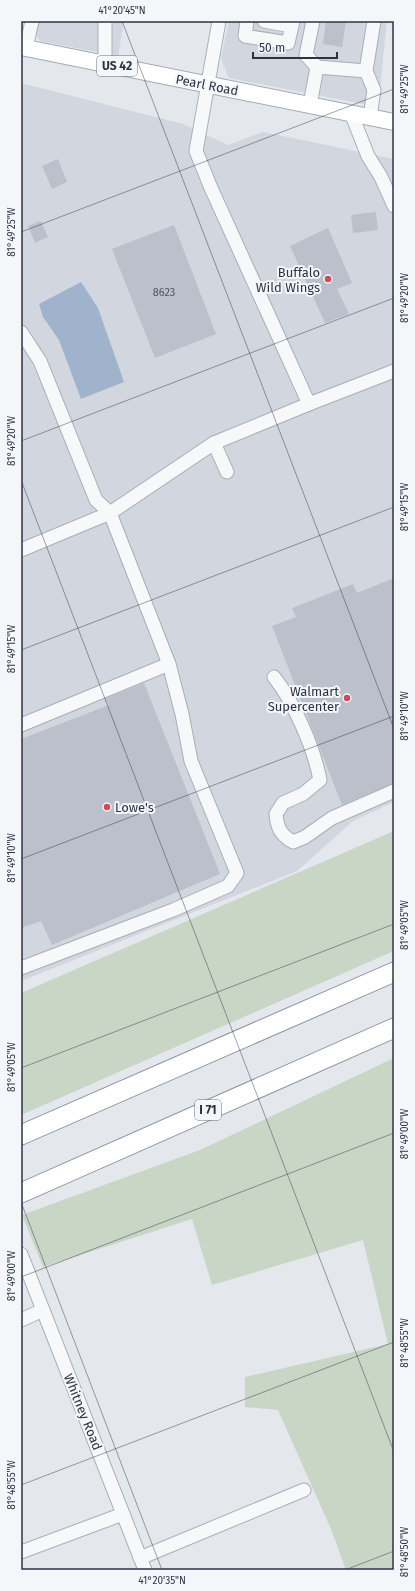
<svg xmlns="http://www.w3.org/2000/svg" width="415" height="1591" font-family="'Fira Sans',sans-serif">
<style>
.built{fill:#d2d6de}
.green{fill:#c9d6c5}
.water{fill:#9fb4cc}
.building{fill:#bbc0ca}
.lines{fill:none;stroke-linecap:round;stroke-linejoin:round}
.minor-casing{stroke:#a9aeb7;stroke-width:15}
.major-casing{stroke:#a3abb8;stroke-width:18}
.highway-casing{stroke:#8b94a3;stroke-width:21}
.minor{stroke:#f7f8fa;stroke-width:13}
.major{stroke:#fff;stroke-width:16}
.highway{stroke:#fff;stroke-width:19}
.ticks{fill:none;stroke:#2b3445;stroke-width:1;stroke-opacity:0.45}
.poi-dot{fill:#d1495b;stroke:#f4f6f9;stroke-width:1.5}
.labels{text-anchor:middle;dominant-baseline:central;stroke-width:4;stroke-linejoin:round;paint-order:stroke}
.number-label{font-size:11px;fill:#4f5766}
.shield{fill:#f4f6f9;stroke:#676e7b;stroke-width:1}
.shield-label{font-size:12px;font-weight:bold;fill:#2b3445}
.street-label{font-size:13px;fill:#2b3445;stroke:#f4f6f9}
.poi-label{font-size:13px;fill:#2b3445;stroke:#f4f6f9;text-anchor:end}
.neatline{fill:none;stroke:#2b3445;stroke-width:1.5}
.ticks-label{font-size:10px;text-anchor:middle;fill:#2b3445}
</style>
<rect width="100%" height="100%" fill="#e4e7ec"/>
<g class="built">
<path d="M36 21H124L118 56 40 41 37 36Z"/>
<path d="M229 21H387L378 107 229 78 221 59Z"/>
<path d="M21 83 183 124 228 145 263 132 394 159V802L353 821 297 871 21 981Z"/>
</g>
<g class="green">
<path d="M394 831V951L21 1115V993Z"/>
<path d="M394 1058V1570H346L331 1529 278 1410 245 1407V1377L388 1344 363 1240 212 1285 192 1219 43 1267 22 1215 200 1150Z"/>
</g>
<path class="water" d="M81 282 98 308 124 382 81 399 59 340 43 317 39 304Z"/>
<g class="building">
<path d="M326 21H346L342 47 323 44Z"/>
<path d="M58 159 67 182 52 189 42 166Z"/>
<path d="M376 212 378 230 353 233 351 215Z"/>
<path d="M41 221 48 237 35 243 28 226Z"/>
<path d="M174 225 216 334 155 358 112 249Z"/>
<path d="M328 228 352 283 337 289 349 314 325 323 290 246Z"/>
<path d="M394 578V783L342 805 272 626 296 617 292 608 353 584 357 593Z"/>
<path d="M144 683 220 874 52 945 41 921 21 928V739L109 705 105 699Z"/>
</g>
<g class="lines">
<g class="minor-casing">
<g id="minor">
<path d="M105 21V64"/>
<path d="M219 21 196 151 211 188 309 404 394 371"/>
<path d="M247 21 245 36 288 43 293 21"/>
<path d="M264 21 291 26"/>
<path d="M313 21 306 55 317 67 366 71"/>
<path d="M26 48 32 21"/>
<path d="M310 105 317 67"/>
<path d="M351 113 368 156 381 177 394 206"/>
<path d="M370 117 374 90 366 71 374 21"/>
<path d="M21 332 40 361 96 500 110 513 169 664 182 714 191 761 237 873 228 886 173 910 21 968"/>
<path d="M227 472 214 443 309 404"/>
<path d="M21 550 110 513 214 443"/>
<path d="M274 677C294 702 314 748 320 780L303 794 283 803 276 814C277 828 281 835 293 842L305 837 332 818 394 791"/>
<path d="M21 725 169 664"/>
<path d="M21 1254 145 1570"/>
<path d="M21 1320 43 1310"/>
<path d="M21 1552 123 1514"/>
<path d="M140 1558 304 1490"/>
</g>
</g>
<g class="major-casing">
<path id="major" d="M21 47 394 122"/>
</g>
<g class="highway-casing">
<g id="highway">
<path d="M21 1135 394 972"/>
<path d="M21 1193 394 1028"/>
</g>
</g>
<use href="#minor" class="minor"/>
<use href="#major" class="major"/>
<use href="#highway" class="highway"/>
</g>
<path class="ticks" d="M122 21 394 729M21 23 26 21M21 232 394 89M21 441 394 298M21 480 394 1452M21 650 394 507M21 859 394 716M21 1068 394 924M21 1202 162 1570M21 1277 394 1133M21 1485 394 1342M345 1570 394 1551"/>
<g class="poi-dot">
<circle cx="328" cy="279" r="4"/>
<circle cx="347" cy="698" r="4"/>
<circle cx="107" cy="807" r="4"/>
</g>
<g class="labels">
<g class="number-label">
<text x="164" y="292">8623</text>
</g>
<g class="shield">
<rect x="97" y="56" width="40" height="20" rx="3"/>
<rect x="195" y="1100" width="26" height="20" rx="3"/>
</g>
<g class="shield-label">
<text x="117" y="66">US 42</text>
<text x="208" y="1110">I 71</text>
</g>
<g class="street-label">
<text transform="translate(207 85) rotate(11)">Pearl Road</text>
<text transform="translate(83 1412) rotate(68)">Whitney Road</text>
</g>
<g class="poi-label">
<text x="320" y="272">Buffalo<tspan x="320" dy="15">Wild Wings</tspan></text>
<text x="339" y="691">Walmart<tspan x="339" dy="15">Supercenter</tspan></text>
<text x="115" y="807" text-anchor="start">Lowe's</text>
</g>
</g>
<rect width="415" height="1591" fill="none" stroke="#f4f6f9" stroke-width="44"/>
<path d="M253 52v6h84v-6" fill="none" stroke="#2b3445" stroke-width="2"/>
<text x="259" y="52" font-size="12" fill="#2b3445" stroke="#f4f6f9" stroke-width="3" paint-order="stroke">50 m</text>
<rect x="22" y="22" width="371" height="1547" class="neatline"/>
<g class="ticks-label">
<text x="122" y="14">41°20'45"N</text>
<text transform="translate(404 89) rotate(-90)" y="4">81°49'25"W</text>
<text transform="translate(11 232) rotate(-90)" y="4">81°49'25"W</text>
<text transform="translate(404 298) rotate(-90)" y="4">81°49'20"W</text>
<text transform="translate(11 441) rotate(-90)" y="4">81°49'20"W</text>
<text transform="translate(404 507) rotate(-90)" y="4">81°49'15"W</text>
<text transform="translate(11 649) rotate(-90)" y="4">81°49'15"W</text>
<text transform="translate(404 716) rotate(-90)" y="4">81°49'10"W</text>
<text transform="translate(11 858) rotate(-90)" y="4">81°49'10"W</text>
<text transform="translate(404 925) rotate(-90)" y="4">81°49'05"W</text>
<text transform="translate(11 1067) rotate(-90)" y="4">81°49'05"W</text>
<text transform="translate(404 1134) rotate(-90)" y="4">81°49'00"W</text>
<text transform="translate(11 1276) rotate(-90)" y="4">81°49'00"W</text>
<text transform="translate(404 1343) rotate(-90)" y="4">81°48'55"W</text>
<text transform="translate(11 1485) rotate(-90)" y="4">81°48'55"W</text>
<text transform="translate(404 1552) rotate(-90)" y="4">81°48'50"W</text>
<text x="162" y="1584">41°20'35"N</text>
</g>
</svg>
